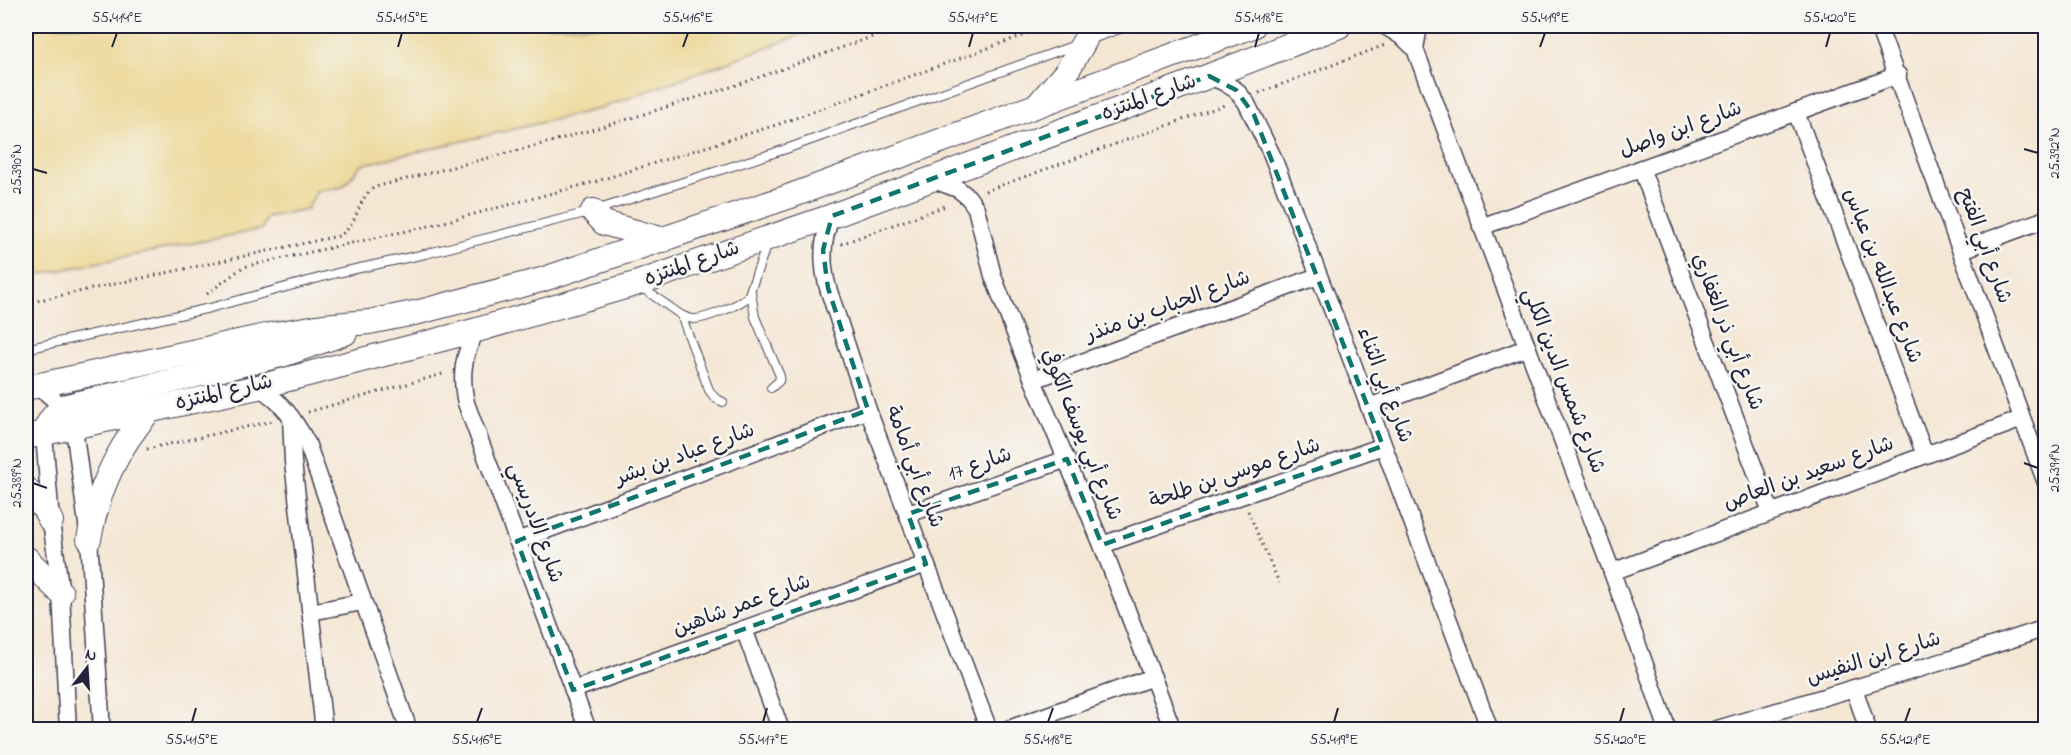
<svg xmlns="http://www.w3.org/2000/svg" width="2071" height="755" font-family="'Indie Flower','Playpen Sans Arabic',sans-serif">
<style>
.sand{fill:#eeda9e;stroke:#887e6c;stroke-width:1.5}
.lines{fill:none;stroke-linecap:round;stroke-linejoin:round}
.service-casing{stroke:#423f52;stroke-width:10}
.minor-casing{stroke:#423f52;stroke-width:19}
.secondary-casing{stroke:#423f52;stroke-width:26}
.path{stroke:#423f52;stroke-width:3;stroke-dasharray:1.5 4.5;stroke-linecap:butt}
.service{stroke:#fff;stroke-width:8}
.minor{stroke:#fff;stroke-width:16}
.secondary{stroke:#fff;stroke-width:24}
.marked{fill:none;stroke:#0f766e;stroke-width:4.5;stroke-dasharray:12 8;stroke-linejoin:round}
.ticks{fill:none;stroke:#22223b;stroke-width:2}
.labels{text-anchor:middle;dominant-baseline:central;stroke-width:5;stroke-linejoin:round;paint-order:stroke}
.street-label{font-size:21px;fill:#22223b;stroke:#f6f6f2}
.neatline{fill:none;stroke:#22223b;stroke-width:2}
.ticks-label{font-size:15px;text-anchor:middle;fill:#22223b}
</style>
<rect width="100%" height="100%" fill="#f6f6f2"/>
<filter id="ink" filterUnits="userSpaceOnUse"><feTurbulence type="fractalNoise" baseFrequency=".0167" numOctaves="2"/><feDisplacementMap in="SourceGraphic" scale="12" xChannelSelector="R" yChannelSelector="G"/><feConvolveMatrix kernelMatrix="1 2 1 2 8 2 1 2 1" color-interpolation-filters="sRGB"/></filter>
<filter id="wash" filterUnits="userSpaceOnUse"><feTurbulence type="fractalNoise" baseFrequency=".008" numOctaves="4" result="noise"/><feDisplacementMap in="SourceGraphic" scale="24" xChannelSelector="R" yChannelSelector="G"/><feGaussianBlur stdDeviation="1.35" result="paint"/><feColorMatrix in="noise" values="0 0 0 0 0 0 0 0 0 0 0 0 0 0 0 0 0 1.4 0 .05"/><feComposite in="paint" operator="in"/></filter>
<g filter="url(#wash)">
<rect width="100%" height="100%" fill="#f5e6d4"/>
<path class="sand" d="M26 26H825L599 109 361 165 343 187 317 191 307 209 266 217 262 229 37 275 26 270Z"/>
</g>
<g filter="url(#ink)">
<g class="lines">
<g class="service-casing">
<g id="service">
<path d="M641 287 681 315C685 317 689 319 694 319 706 319 739 305 748 297L767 244"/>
<path d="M751 292 755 317 780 376 779 381 771 388"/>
<path d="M681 315 709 390 715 398 723 402"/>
<path d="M26 349 210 308 337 273 425 254 593 211 786 149 1128 26"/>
</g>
</g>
<g class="minor-casing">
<g id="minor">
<path d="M1385 26 1404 38 1415 49 1612 572 1668 730"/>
<path d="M1878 26 2046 483"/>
<path d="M1415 49 1419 26"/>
<path d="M1209 76 1223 82 1236 90 1246 102 1272 155 1347 348 1490 730"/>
<path d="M1796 112 1925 455"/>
<path d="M1641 168 1771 512"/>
<path d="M931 179 958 189 968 197 976 208 993 276 1033 380 1102 545 1173 730"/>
<path d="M832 216C821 240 821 263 828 288L868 410 989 730"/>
<path d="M1481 227 1898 75"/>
<path d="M1962 250 2046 219"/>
<path d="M477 330C463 354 460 376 466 403L588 730"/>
<path d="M1033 380 1318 276"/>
<path d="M32 386 44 391 63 407 74 428 89 539 102 730"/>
<path d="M258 387C281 400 295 421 307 443L409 730"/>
<path d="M1369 407 1526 348"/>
<path d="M291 417 293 462 324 730"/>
<path d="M44 434 51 521 61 593 68 730"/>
<path d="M908 514 1067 459"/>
<path d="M517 541 868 410"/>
<path d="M1102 545 1383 446"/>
<path d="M1612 572 2022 419"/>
<path d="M311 612 362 602"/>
<path d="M744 629 781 730"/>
<path d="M1854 688 1868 730"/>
<path d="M573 690 926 564"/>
<path d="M1006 730 1153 677"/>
<path d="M1714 730 1948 660 2046 628"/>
</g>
</g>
<g class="secondary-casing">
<g id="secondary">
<path d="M1041 101 1067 71 1085 40"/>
<path d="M593 211 604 223 664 240"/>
<path d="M26 388 275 334 323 326 369 322 419 312 541 280 788 197 1253 26"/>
<path d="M44 434C48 422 53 415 63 407L285 354 345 333"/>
<path d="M26 437 258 387 477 330 635 284 832 216 1209 76 1339 26"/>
<path d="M26 489 43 507 51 521"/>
<path d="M89 539C98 489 117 448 150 410"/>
<path d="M26 558 61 593"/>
</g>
</g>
<g class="path">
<path d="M1259 93 1385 45"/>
<path d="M985 191 1227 104"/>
<path d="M841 244 948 205"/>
<path d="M207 294 243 267 429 226 594 182 779 124 1049 26"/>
<path d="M26 303 338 236C359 227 356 198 375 187L550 142 625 120 740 84 902 26"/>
<path d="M308 412 446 373"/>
<path d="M147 449 273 421"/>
<path d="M1248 511 1279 583"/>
</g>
<use href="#service" class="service"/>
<use href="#minor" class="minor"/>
<use href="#secondary" class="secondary"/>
</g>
</g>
<path class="marked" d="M1209 76 1236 90 1254 115 1383 446 1102 545 1067 459 908 514 926 564 573 690 517 541 868 410 828 288 823 250 832 216Z"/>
<path class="ticks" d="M112 47 117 33M398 47 402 33M683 47 688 33M969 47 973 33M1255 47 1259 33M1540 47 1545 33M1826 47 1830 33M2024 149 2038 153M33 169 47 173M2024 463 2038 468M33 483 47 488M192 722 196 708M477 722 482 708M763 722 767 708M1048 722 1053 708M1334 722 1338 708M1620 722 1624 708M1905 722 1910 708"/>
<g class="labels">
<g class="street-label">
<text transform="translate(1149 98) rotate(-20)">شارع المنتزه</text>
<text transform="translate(1681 130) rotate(-20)">شارع ابن واصل</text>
<text transform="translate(1984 246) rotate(70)">شارع أبي الفتح</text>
<text transform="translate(692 264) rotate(-19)">شارع المنتزه</text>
<text transform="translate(1882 276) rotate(69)">شارع عبدالله بن عباس</text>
<text transform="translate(1168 307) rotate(-20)">شارع الحباب بن منذر</text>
<text transform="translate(1727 332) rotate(69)">شارع أبي ذر الغفاري</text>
<text transform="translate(1563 381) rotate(69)">شارع شمس الدين الكلي</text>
<text transform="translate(1384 385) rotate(69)">شارع أبي الثناء</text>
<text transform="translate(224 393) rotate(-13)">شارع المنتزه</text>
<text transform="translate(1081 435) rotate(68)">شارع أبي يوسف الكوفي</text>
<text transform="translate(685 455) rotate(-20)">شارع عباد بن بشر</text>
<text transform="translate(980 465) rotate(-19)">شارع 17</text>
<text transform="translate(914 467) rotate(69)">شارع أبي أمامة</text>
<text transform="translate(1235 474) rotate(-19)">شارع موسى بن طلحة</text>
<text transform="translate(1809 474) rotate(-20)">شارع سعيد بن العاص</text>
<text transform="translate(535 523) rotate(70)">شارع الادريسي</text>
<text transform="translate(742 606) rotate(-20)">شارع عمر شاهين</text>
<text transform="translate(1874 659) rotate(-17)">شارع ابن النفيس</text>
</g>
</g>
<rect width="2071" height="755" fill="none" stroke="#f6f6f2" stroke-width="66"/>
<g transform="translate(87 668) rotate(17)" stroke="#f6f6f2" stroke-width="4.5" paint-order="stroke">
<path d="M0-4.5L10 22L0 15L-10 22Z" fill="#22223b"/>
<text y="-9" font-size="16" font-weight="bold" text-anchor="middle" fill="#22223b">N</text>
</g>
<rect x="33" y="33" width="2005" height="689" class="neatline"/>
<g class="ticks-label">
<text x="117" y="22">55.414°E</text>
<text x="402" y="22">55.415°E</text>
<text x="688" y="22">55.416°E</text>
<text x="973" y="22">55.417°E</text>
<text x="1259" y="22">55.418°E</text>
<text x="1545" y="22">55.419°E</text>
<text x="1830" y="22">55.420°E</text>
<text transform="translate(2054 153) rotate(-90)" y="5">25.392°N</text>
<text transform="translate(16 169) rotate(-90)" y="5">25.390°N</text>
<text transform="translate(2054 468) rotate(-90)" y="5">25.391°N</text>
<text transform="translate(16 483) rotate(-90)" y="5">25.389°N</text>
<text x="192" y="744">55.415°E</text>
<text x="477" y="744">55.416°E</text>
<text x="763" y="744">55.417°E</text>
<text x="1048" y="744">55.418°E</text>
<text x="1334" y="744">55.419°E</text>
<text x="1620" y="744">55.420°E</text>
<text x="1905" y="744">55.421°E</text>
</g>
</svg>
